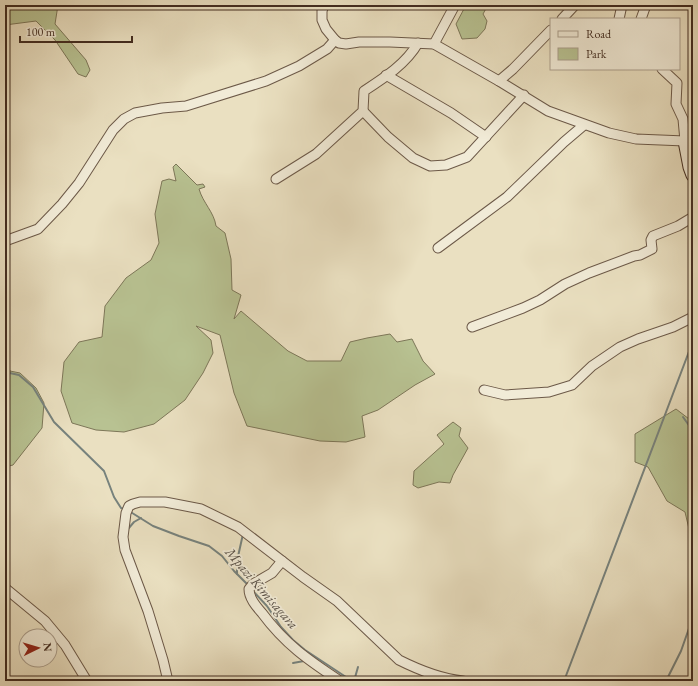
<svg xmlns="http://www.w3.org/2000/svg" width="698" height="686" font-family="'EB Garamond',serif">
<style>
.green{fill:#b8c292;stroke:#7d7759}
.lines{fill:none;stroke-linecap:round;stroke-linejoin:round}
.stream{stroke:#77827d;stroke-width:2}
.street-casing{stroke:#6c5948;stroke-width:11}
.secondary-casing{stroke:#422c20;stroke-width:15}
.street{stroke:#f1ebd7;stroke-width:9}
.secondary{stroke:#f1ebd7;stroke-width:13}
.labels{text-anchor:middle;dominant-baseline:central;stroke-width:3.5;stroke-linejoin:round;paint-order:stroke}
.water-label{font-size:14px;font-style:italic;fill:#585047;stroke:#f1ebd7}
</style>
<rect width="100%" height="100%" fill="#eae0c1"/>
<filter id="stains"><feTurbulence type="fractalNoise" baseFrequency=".005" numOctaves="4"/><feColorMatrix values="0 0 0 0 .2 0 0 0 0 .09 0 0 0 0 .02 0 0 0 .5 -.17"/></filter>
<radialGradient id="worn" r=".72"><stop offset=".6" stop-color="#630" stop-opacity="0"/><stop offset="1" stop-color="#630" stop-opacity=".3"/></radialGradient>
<g class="green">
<path d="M5 5H58L55 24 86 60 90 70 86 77 78 74 55 40 36 21 5 25Z"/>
<path d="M466 5H488L483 14 487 21 485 29 477 38 462 39 456 24Z"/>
<path d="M176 164 197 185 203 184 205 187 199 189C203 203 214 212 216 226L225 233 231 259 232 290 241 295 234 319 241 311 288 351 307 361H341L350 342 367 338 390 334 397 342 412 339 423 361 435 374 415 385 378 410 362 416 365 437 346 442 320 441 247 426 234 393 220 335 196 326 211 340 213 353 203 373 185 400 154 424 124 432 96 430 72 423 61 391 64 362 79 342 102 337 105 306 126 278 151 260 159 243 155 214 162 181 169 179 176 181 173 167Z"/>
<path d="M5 359 10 371 20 373 36 388 44 403 42 428 13 465 5 467Z"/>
<path d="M676 409 693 422V528L689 529 685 512 667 501 648 467 635 462V434Z"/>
<path d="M453 422 461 428 459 436 468 448 453 475 450 483 439 482 418 488 413 485 414 471 444 444 437 435Z"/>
</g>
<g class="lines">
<g class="stream">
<path d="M5 372 19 375 33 387 54 422 104 471 114 497 121 508 125 509"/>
<path d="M683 417 693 431"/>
<path d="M129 511 153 526 179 536 209 546 222 556 234 571 248 585"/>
<path d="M128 529 134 522 141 518"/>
<path d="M237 574V561L243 534"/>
<path d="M252 590 267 606 281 627 293 640 305 650 352 681"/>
<path d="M293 663 304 661"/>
<path d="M354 681 358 667"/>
<path d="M564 681 693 341"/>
<path d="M666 681 681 651 693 617"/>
</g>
<g class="street-casing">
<g id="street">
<path d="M324 5 322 11V20L326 29 335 40 339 43 346 44 359 42H390L434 44 499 81 548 111 609 133 636 139 685 141 683 119 676 104 677 83 662 69"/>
<path d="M562 19 575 5"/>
<path d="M619 19 622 5"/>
<path d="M641 19 646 5"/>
<path d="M434 44 455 5"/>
<path d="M386 75 451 113 486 137"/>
<path d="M499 81 513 69 551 30"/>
<path d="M363 111 388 137 413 158 430 166 446 165 467 157 524 95"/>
<path d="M276 179 316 154 363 111 364 91C384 78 406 64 418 43"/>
<path d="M5 241 38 229 62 204 79 183 113 130 124 119 135 113 162 108 186 106 266 81 299 66 327 49 335 40"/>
<path d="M438 248 507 197 564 142 584 125"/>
<path d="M472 327 523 308 540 300 565 284 589 273 634 256 640 255 652 249 651 240 653 236 678 226 693 217"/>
<path d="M484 390 505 395 549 392 572 385 592 366 620 347 638 339 673 327 693 317"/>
<path d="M282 561 272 573 253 584 249 589C249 598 256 606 262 613 285 644 308 660 340 681"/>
<path d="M5 588 45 621 65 645 87 681"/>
<path d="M168 681 163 660 148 611 125 550 123 537 126 513 129 506 133 504 140 502H165L201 509 238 527 303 577 337 601 399 660C419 670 442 679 463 681"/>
</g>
</g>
<g class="secondary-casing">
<path id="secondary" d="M685 141 690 167 693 175"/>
</g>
<use href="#street" class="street"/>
<use href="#secondary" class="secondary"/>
</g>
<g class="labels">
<g class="water-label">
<text transform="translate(262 588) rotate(49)">Mpazi Kimisagara</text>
</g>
</g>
<rect width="698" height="686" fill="none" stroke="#eae0c1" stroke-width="20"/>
<rect x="6" y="6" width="686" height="674" fill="none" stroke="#422c20" stroke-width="2"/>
<rect x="10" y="10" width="678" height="666" fill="none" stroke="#422c20"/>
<rect x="550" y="18" width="130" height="52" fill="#f1ebd7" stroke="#ab9f8e"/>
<rect x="558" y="31" width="20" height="6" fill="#f1ebd7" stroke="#ab9f8e"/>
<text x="586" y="38" font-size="12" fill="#422c20">Road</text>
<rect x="558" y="48" width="20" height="12" fill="#b8c292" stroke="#ab9f8e"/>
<text x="586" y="58" font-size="12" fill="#422c20">Park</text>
<g transform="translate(38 648) rotate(85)"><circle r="19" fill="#f1ebd7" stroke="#ab9f8e"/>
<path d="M0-3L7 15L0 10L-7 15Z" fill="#8f2418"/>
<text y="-6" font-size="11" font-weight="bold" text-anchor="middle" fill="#422c20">N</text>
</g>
<path d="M20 36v6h112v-6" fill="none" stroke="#422c20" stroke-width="2"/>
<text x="26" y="36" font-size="12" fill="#422c20" stroke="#f1ebd7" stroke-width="3" paint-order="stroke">100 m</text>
<rect width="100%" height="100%" filter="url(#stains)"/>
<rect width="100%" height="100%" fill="url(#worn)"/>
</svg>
